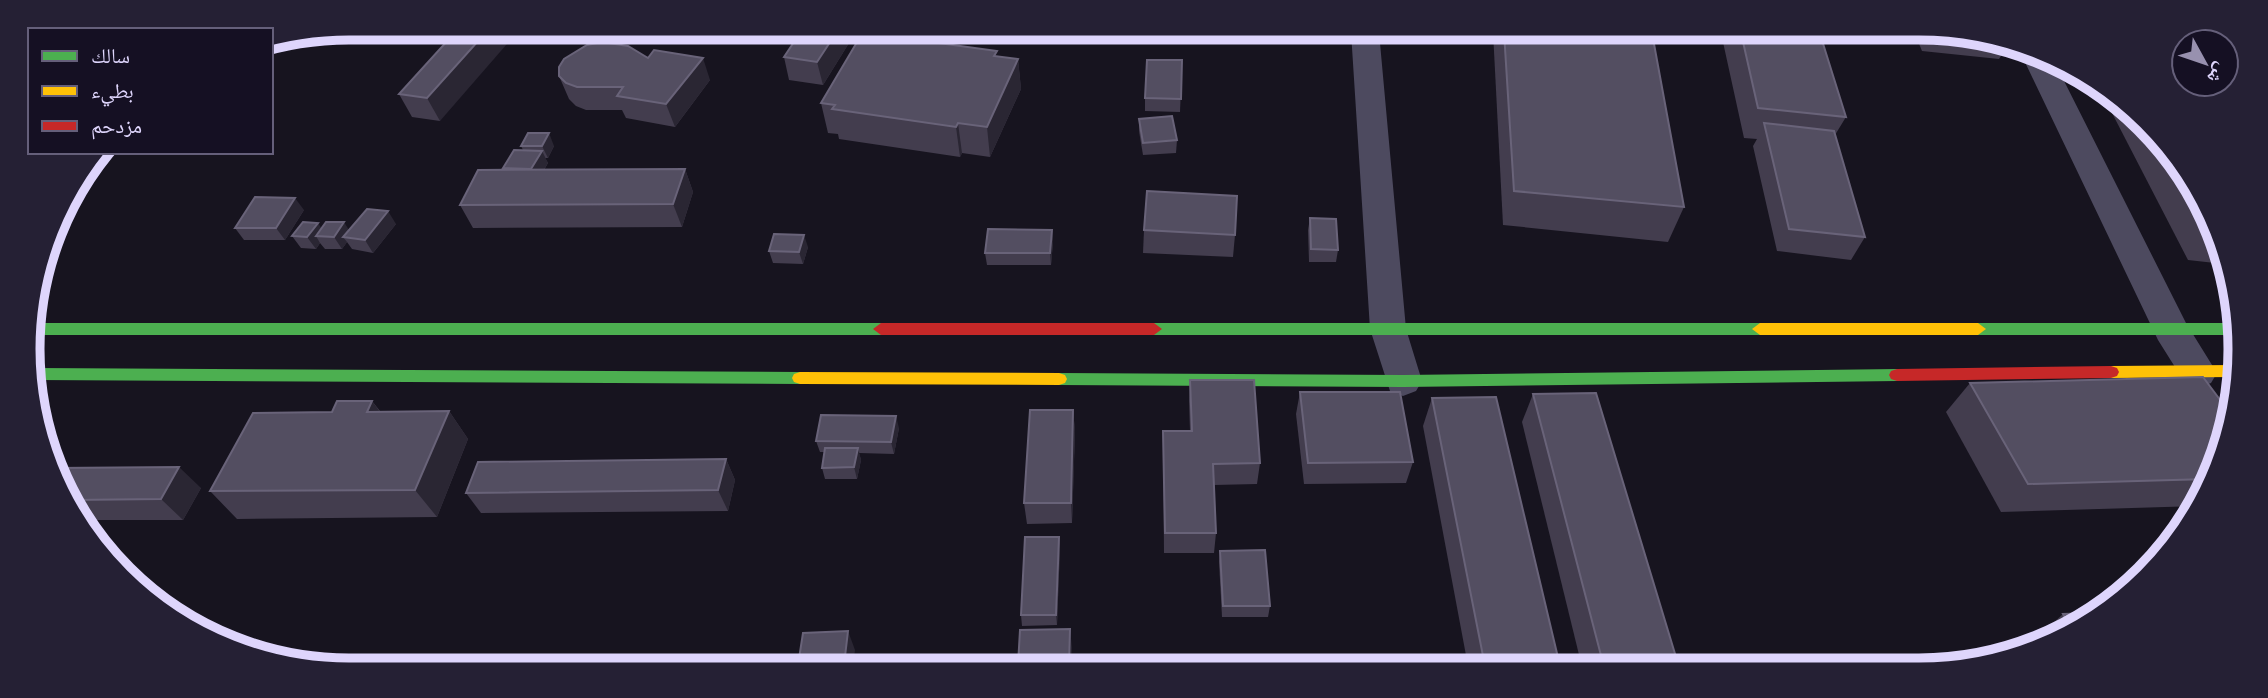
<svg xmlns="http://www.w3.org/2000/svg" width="2268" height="698" font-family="Raleway,'Noto Naskh Arabic',sans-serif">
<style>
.green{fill:#14272a}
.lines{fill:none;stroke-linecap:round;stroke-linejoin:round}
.street{fill:#4d4a5f;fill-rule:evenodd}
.fast{fill:#4caf50;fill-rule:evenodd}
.slow{fill:#ffc107;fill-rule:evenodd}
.jam{fill:#c62828;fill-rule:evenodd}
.wall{fill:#433d4e}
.shaded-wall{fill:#2a2633}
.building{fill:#534e61;stroke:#696379;stroke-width:2}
.rim{fill:none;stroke:#ded5fc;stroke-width:9}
</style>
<rect width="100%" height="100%" fill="#17141f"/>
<path class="green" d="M703 660 702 665 484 664Z"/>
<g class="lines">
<g class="street">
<path d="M1351 32H1379L1406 329 1422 381 1416 391 1403 396 1390 391 1370 329Z"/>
<path d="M2027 53 2056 65 2186 323 2217 373 2211 383 2198 388 2185 383 2158 340 2023 58Z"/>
</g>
<g class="fast">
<path d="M32 323H881L889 329 881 335H32Z"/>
<path d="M1154 323H1760L1768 329 1760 335H1154L1146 329Z"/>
<path d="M1978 323H2234V335H1978L1970 329Z"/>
<path d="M35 368 800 372 806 374 808 378 806 382 800 384 35 380Z"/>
<path d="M1897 369 1903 371 1905 375 1903 379 1897 381 1403 387 1059 385 1053 383 1051 379 1053 375 1059 373 1403 375Z"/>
</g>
<g class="slow">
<path d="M1760 323H1978L1986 329 1978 335H1760L1752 329Z"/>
<path d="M2234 365V377L2111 378 2105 376 2103 372 2105 368 2111 366Z"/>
<path d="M800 372 1059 373 1065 375 1067 379 1065 383 1059 385 800 384 794 382 792 378 794 374Z"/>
</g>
<g class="jam">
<path d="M881 323H1154L1162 329 1154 335H881L873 329Z"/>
<path d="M2111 366 2117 368 2119 372 2117 376 2111 378 1897 381 1891 379 1889 375 1891 371 1897 369Z"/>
</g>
</g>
<g class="wall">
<path d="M459 28 440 121 412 117 399 94Z"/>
<path d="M802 30H857L823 85 789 80 784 57Z"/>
<path d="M1425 32H1445L1443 42 1426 41Z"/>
<path d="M1493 32 1652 33 1684 207 1668 242 1503 225Z"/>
<path d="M1721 33 1820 34 1846 117 1835 135 1865 237 1851 260 1777 251 1753 146 1757 139 1744 138Z"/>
<path d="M1855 34H1894L1889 43 1856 40Z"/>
<path d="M1915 34H1982L2008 45 1999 59 1922 51Z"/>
<path d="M997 56 1018 59 1021 89 990 157 962 153 960 157 839 139 838 134 828 133 821 103Z"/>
<path d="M648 58 710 80 675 127 626 118 622 110H586L576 106 569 99 559 76Z"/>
<path d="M1182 60 1180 112 1145 111V98Z"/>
<path d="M2096 82 2186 171 2224 264 2188 260Z"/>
<path d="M1139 119 1177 140 1176 153 1143 155 1139 131Z"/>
<path d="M521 146H554L548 158H545L548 163 544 170 685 169 693 192 682 227 473 228 460 205 504 170 503 168 523 150Z"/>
<path d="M304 210 285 240H244L235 228Z"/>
<path d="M1310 218 1338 250 1336 262H1309L1308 230Z"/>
<path d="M396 224 373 253 352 249 347 242 342 249H325L320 243 316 249 301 248 292 236 349 230Z"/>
<path d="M1052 230 1053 242 1051 265H987L985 253Z"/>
<path d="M1144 230 1235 235 1233 257 1143 253Z"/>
<path d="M808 247 803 264 773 263 769 251Z"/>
<path d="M1190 380 1260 463 1257 484 1214 485 1216 533 1214 553H1164L1163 431H1190L1189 401Z"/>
<path d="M1970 383 2232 416 2198 506 2001 512 1946 412Z"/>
<path d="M1300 392 1413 462 1406 483 1304 484 1296 414Z"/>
<path d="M1533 394 1679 667H1582L1522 422Z"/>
<path d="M1432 398 1560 666H1468L1423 426Z"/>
<path d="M372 401 380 411H449L468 439 437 517 237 519 210 491 332 412Z"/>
<path d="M1073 410 1075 431 1072 523 1027 524 1024 503Z"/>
<path d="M899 428 894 454 859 453 861 460 857 479H825L822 468 825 452H820L816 441Z"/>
<path d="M726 459 735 480 728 511 481 513 466 493Z"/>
<path d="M55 468 201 488 183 520H79Z"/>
<path d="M1059 537 1060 548 1057 625 1022 626 1021 615Z"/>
<path d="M1220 551 1270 606 1268 617H1222L1219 562Z"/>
<path d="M2094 613 2057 636 2051 625 2063 614Z"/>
</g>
<g class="shaded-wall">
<path d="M489 29H520L440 121 427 98Z"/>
<path d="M838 30H857L823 85 817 62Z"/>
<path d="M703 58 710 80 675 127 666 104Z"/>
<path d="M1018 59 1021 89 990 157 987 127Z"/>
<path d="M958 123 962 153 960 157 956 127Z"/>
<path d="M549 133 554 146 548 158 542 146Z"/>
<path d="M542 151 548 163 537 181 531 169Z"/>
<path d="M685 169 693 192 682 227 673 204Z"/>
<path d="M295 198 304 210 285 240 276 228Z"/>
<path d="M388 211 396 224 373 253 365 240Z"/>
<path d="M344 222 352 235 343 237 347 242 342 249 334 237Z"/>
<path d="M318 223 326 235 316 236 320 243 316 249 307 237Z"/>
<path d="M1052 230 1053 242 1051 265 1050 253Z"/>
<path d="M804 235 808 247 803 264 799 252Z"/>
<path d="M372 401 393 430 367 412Z"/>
<path d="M1073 410 1075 431 1072 523 1071 503Z"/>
<path d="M449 411 468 439 437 517 415 490Z"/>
<path d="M896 416 899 428 894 454 891 442Z"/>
<path d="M858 448 861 460 857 479 854 467Z"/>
<path d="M726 459 735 480 728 511 718 490Z"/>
<path d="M179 467 201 488 183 520 161 499Z"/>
<path d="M1059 537 1060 548 1057 625 1056 615Z"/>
<path d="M1070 629 1072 648 1071 665H1069Z"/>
<path d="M848 631 855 650 853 665H844Z"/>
</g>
<g class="building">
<path d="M459 28 489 29 427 98 399 94Z"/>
<path d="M802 30H838L817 62 784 57Z"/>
<path d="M1504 32 1652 33 1684 207 1514 191Z"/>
<path d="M1741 33 1820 34 1846 117 1758 108Z"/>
<path d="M880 35 997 51 994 56 1018 59 987 127 958 123 956 127 832 109 835 105 821 103 860 37 877 39Z"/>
<path d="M602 42 628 46 648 58 654 50 703 58 666 104 617 96 623 87H577L566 83 559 76V67L564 59 587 45Z"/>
<path d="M1147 60H1182L1181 99 1145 98Z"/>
<path d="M1172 116 1177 140 1143 143 1139 119Z"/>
<path d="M1764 123 1834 131 1865 237 1789 229Z"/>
<path d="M528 133H549L542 146H521Z"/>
<path d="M514 150 542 151 531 169 503 168Z"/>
<path d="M2180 164 2186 171 2195 193Z"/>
<path d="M685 169 673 204 460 205 478 170Z"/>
<path d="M1147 191 1237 196 1235 235 1144 230Z"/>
<path d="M255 197 295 198 276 228H235Z"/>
<path d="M367 209 388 211 365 240 343 237Z"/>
<path d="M1310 218 1336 219 1338 250 1311 249Z"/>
<path d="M303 222 318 223 307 237 292 236Z"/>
<path d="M326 222H344L334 237 316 236Z"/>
<path d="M988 229 1052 230 1050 253H985Z"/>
<path d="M774 234 804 235 799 252 769 251Z"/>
<path d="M2203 377 2232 416 2208 479 2028 484 1970 383Z"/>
<path d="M1190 380H1254L1260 463 1213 464 1216 533H1165L1163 431H1192Z"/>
<path d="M1300 392H1400L1413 462 1308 463Z"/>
<path d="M1596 393 1679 667H1604L1533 394Z"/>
<path d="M1496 397 1560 666H1485L1432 398Z"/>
<path d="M337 401H372L367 412 449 411 415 490 210 491 253 413 332 412Z"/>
<path d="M1030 410H1073L1071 503H1024Z"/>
<path d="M821 415 896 416 891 442 816 441Z"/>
<path d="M825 448H858L854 467 822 468Z"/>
<path d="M726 459 718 490 466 493 478 462Z"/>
<path d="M179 467 161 499 70 500 55 468Z"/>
<path d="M1025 537H1059L1056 615H1021Z"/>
<path d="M1265 550 1270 606H1223L1220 551Z"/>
<path d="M2094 613 2071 628 2063 614Z"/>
<path d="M1070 629 1069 665H1018L1020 630Z"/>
<path d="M848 631 844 665H798L803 633Z"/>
</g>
<path d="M0 0H2268V698H0ZM349 40H1919A309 309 0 0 1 2228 349V349A309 309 0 0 1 1919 658H349A309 309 0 0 1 40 349V349A309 309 0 0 1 349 40Z" fill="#252034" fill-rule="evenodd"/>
<path class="rim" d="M349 40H1919A309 309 0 0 1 2228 349V349A309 309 0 0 1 1919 658H349A309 309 0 0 1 40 349V349A309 309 0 0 1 349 40Z"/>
<rect x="28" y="28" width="245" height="126" fill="#151023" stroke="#655f7a" stroke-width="2"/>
<rect x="42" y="51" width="35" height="10" fill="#4caf50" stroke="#655f7a" stroke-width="2"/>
<text x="91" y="63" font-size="21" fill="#ded5fc">سالك</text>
<rect x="42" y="86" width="35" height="10" fill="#ffc107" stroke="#655f7a" stroke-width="2"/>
<text x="91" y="98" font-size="21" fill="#ded5fc">بطيء</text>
<rect x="42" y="121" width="35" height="10" fill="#c62828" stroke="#655f7a" stroke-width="2"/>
<text x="91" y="133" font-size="21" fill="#ded5fc">مزدحم</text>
<g transform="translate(2205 63) rotate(130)"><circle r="33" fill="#151023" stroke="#655f7a" stroke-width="2"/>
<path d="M0-5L12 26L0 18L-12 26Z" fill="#9891af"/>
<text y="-10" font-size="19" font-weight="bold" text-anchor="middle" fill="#ded5fc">ش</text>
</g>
</svg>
